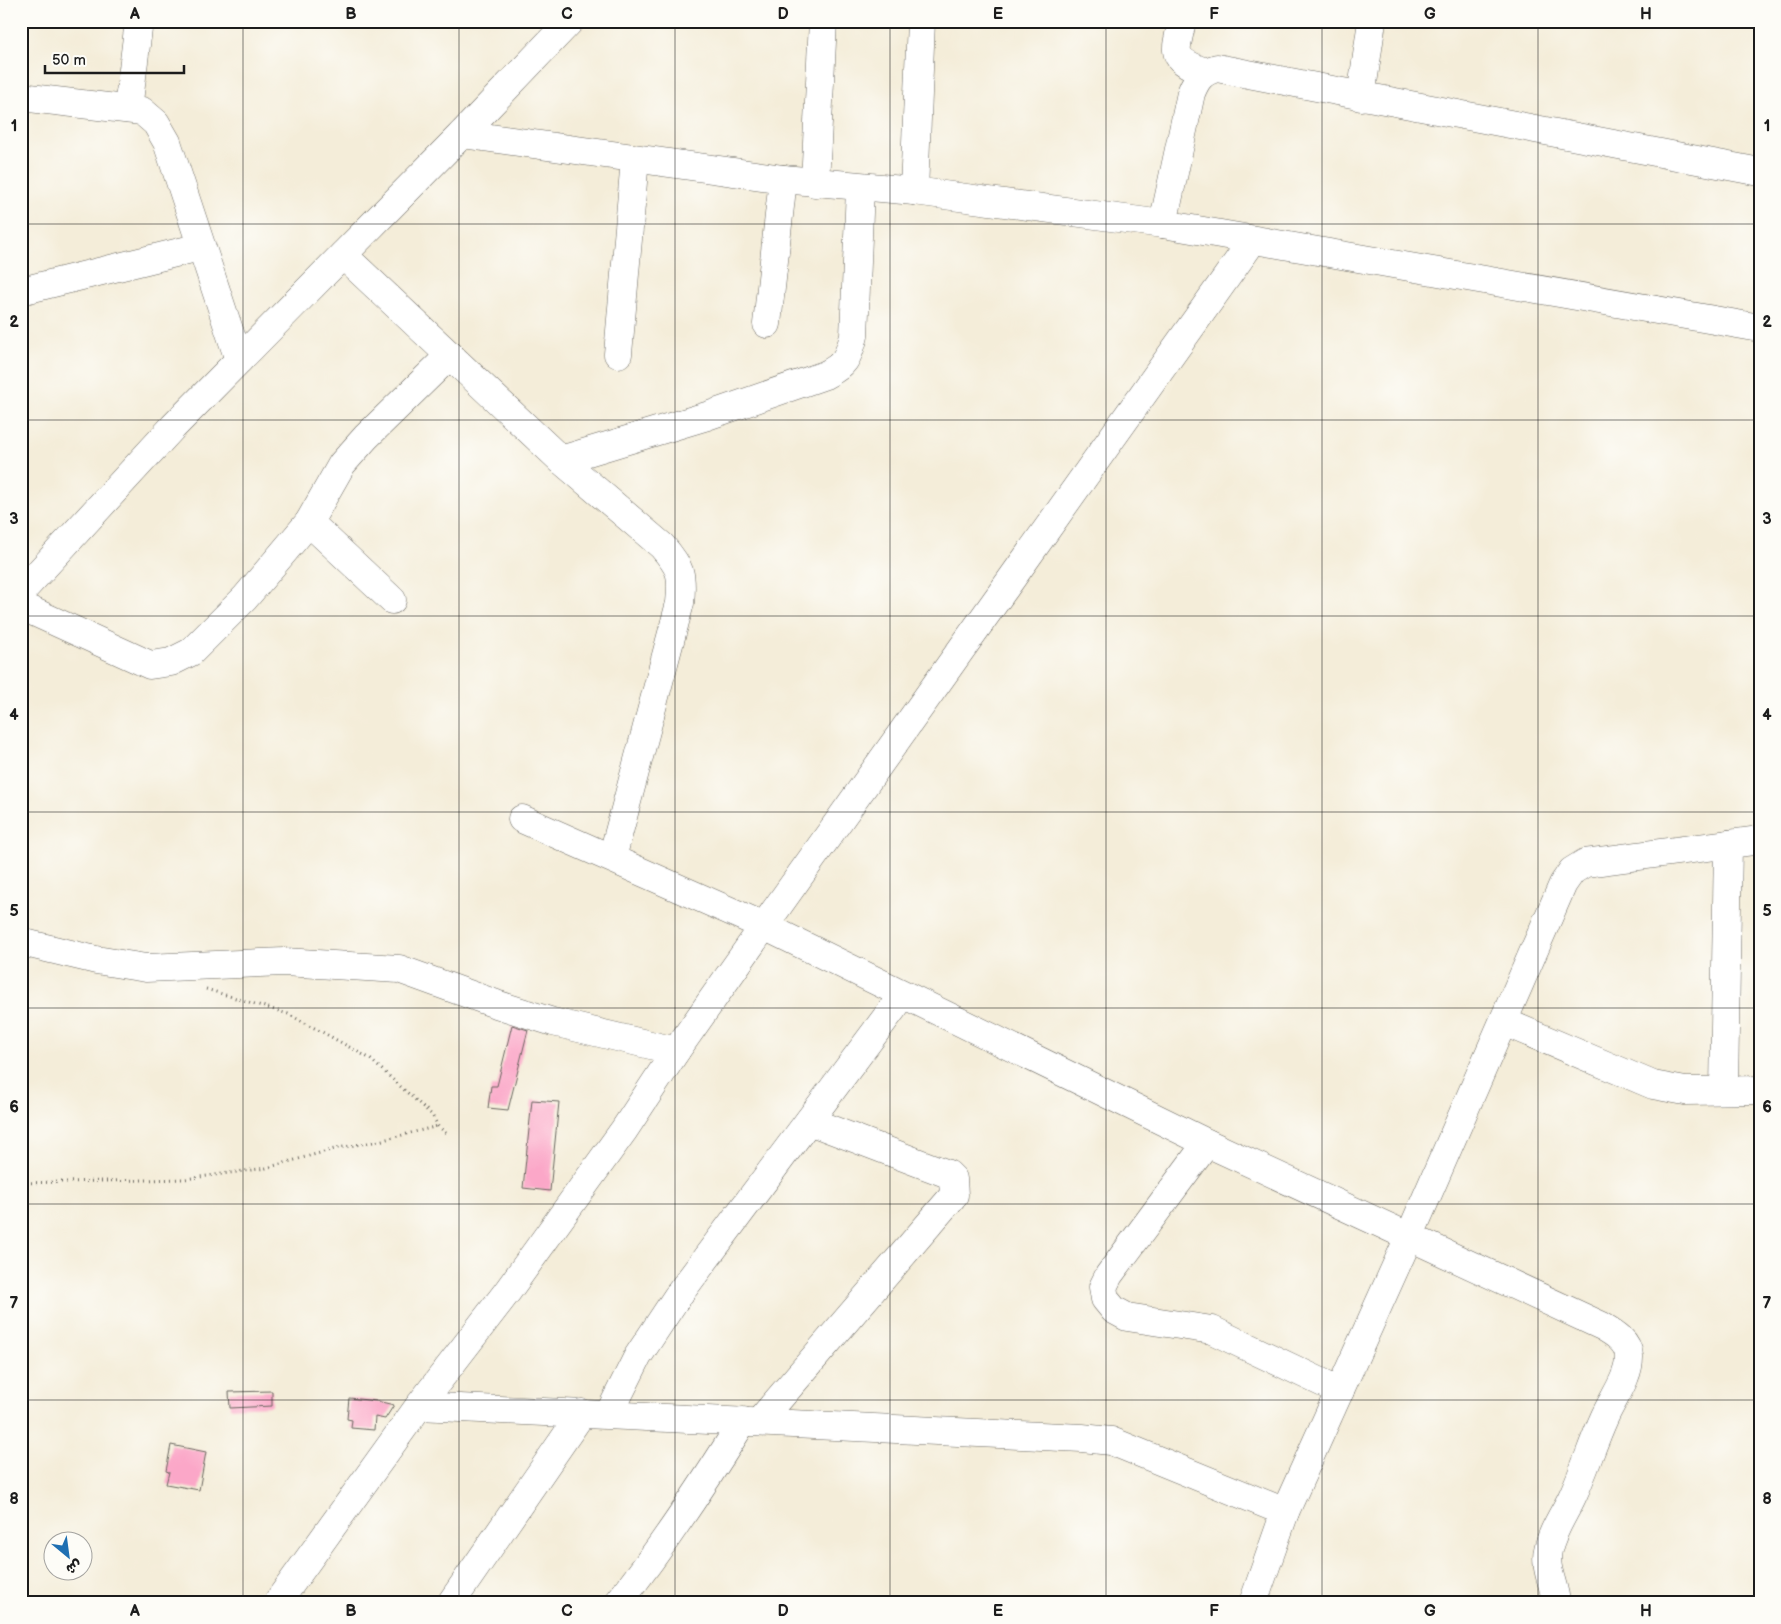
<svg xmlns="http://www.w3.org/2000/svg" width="1781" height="1624" font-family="'Balsamiq Sans','Playpen Sans Arabic',sans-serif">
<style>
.building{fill:#fba7c8}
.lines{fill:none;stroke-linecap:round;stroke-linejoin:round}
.minor-casing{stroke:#68655e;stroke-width:29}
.path{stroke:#68655e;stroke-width:3;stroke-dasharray:1 4;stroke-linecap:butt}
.minor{stroke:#fff;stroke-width:28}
.grid{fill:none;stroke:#1c1c1c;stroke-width:1;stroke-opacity:0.55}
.neatline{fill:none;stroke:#1c1c1c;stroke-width:2}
.grid-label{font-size:16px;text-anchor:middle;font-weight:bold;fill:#1c1c1c}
</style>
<rect width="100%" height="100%" fill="#fdfcf7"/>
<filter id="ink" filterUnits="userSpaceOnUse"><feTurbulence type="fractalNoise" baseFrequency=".02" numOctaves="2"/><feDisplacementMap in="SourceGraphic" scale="10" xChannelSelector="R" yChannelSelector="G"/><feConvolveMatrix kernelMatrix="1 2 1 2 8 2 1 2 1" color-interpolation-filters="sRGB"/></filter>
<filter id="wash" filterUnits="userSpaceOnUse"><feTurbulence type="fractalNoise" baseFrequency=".0096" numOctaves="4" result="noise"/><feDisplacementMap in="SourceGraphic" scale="20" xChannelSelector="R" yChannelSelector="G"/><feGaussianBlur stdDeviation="1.12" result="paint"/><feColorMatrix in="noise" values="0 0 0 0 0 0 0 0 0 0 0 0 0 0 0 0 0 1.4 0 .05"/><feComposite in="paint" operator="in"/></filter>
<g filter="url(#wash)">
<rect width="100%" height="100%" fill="#f4edd9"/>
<g id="blocks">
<g class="building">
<path d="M512 1025 528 1030 508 1110 488 1108 491 1086H497Z"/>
<path d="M532 1100 559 1102 550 1191 523 1188Z"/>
<path d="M272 1391V1406L230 1408 229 1392Z"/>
<path d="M349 1398 377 1401 394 1405 385 1419 375 1417 374 1430 351 1428 352 1420 347 1419Z"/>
<path d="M171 1445 206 1452 199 1490 166 1484 169 1472 166 1471Z"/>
</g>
</g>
</g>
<g filter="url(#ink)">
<use href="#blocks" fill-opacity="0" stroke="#68655e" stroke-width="1"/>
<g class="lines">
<g class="minor-casing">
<g id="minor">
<path d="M1182 21C1175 55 1170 57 1204 72"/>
<path d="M21 97 142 111 156 123 167 142 239 360"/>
<path d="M1361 97 1372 21"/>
<path d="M128 109 139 21"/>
<path d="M462 134 783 179 914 191 1163 224 1760 328"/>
<path d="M815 183 823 21"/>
<path d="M914 191 921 21"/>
<path d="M1163 224 1191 93C1197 78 1202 72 1217 68L1760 172"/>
<path d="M343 255 561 460 662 546C681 568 683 574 680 603L612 858"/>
<path d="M21 291 200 247"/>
<path d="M767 324 783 179"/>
<path d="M618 354 635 159"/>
<path d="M561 460 707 416 825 375C845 365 848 358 854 336L860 188"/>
<path d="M309 522 392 600"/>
<path d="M21 592 173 427 462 134 570 21"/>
<path d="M21 606 150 665 171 662 191 652 245 598 309 522 342 464 366 437 450 355"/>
<path d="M522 819 764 926 1207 1143 1602 1326C1614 1333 1628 1341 1629 1356 1630 1376 1613 1398 1605 1416 1593 1442 1585 1469 1573 1495 1565 1513 1552 1530 1548 1550 1544 1569 1555 1585 1556 1603"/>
<path d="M21 942 96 960 146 968 284 962 399 969 496 1004 553 1022 676 1051"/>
<path d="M1504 1022 1653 1085 1685 1091 1760 1090"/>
<path d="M1724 1090 1728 844"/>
<path d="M1207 1143 1109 1275 1103 1287 1105 1299 1114 1310 1127 1317 1212 1330 1340 1391"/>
<path d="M419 1406 1082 1438 1111 1441 1285 1512"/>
<path d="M609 1414 638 1356 677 1297 903 995"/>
<path d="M759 1422 954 1195 953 1179 948 1174 809 1121"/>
<path d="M277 1603 419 1406 507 1292 624 1130 676 1051 764 926 1253 240"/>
<path d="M451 1603 582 1413"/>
<path d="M618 1603C664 1545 704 1484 743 1421"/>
<path d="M1253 1603 1285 1512 1410 1235 1563 884 1572 871 1585 863 1760 840"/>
</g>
</g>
<g class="path">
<path d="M206 989 288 1014 324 1033 369 1058 432 1115 438 1126 447 1134"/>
<path d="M21 1183 185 1179 266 1168 338 1148 379 1141 438 1126"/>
</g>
<use href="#minor" class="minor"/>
</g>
</g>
<path class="grid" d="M243 21V1603M459 21V1603M675 21V1603M890 21V1603M1106 21V1603M1322 21V1603M1538 21V1603M21 224H1760M21 420H1760M21 616H1760M21 812H1760M21 1008H1760M21 1204H1760M21 1400H1760"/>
<rect width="1781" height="1624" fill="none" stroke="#fdfcf7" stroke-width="55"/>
<g transform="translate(68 1556) rotate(151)"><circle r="24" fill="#fdfcf7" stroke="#a3a29f"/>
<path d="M0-4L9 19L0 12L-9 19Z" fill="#1f6fb2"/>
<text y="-8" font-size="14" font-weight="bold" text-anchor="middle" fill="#1c1c1c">ش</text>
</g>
<path d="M45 65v8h139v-8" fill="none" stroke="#1c1c1c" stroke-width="2.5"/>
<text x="52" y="65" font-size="15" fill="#1c1c1c" stroke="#fdfcf7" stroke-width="4" paint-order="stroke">50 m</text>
<rect x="28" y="28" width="1726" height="1568" class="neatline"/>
<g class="grid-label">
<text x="135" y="19">A</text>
<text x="351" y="19">B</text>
<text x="567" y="19">C</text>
<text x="783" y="19">D</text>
<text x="998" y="19">E</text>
<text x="1214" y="19">F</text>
<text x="1430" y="19">G</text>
<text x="1646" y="19">H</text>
<text x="14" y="131">1</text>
<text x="1767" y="131">1</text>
<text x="14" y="327">2</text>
<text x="1767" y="327">2</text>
<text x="14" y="524">3</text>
<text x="1767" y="524">3</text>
<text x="14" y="720">4</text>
<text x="1767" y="720">4</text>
<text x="14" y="916">5</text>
<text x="1767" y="916">5</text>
<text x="14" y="1112">6</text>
<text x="1767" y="1112">6</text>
<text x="14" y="1308">7</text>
<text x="1767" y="1308">7</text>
<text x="14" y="1504">8</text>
<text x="1767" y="1504">8</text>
<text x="135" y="1616">A</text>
<text x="351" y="1616">B</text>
<text x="567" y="1616">C</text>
<text x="783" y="1616">D</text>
<text x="998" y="1616">E</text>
<text x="1214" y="1616">F</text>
<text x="1430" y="1616">G</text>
<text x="1646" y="1616">H</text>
</g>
</svg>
